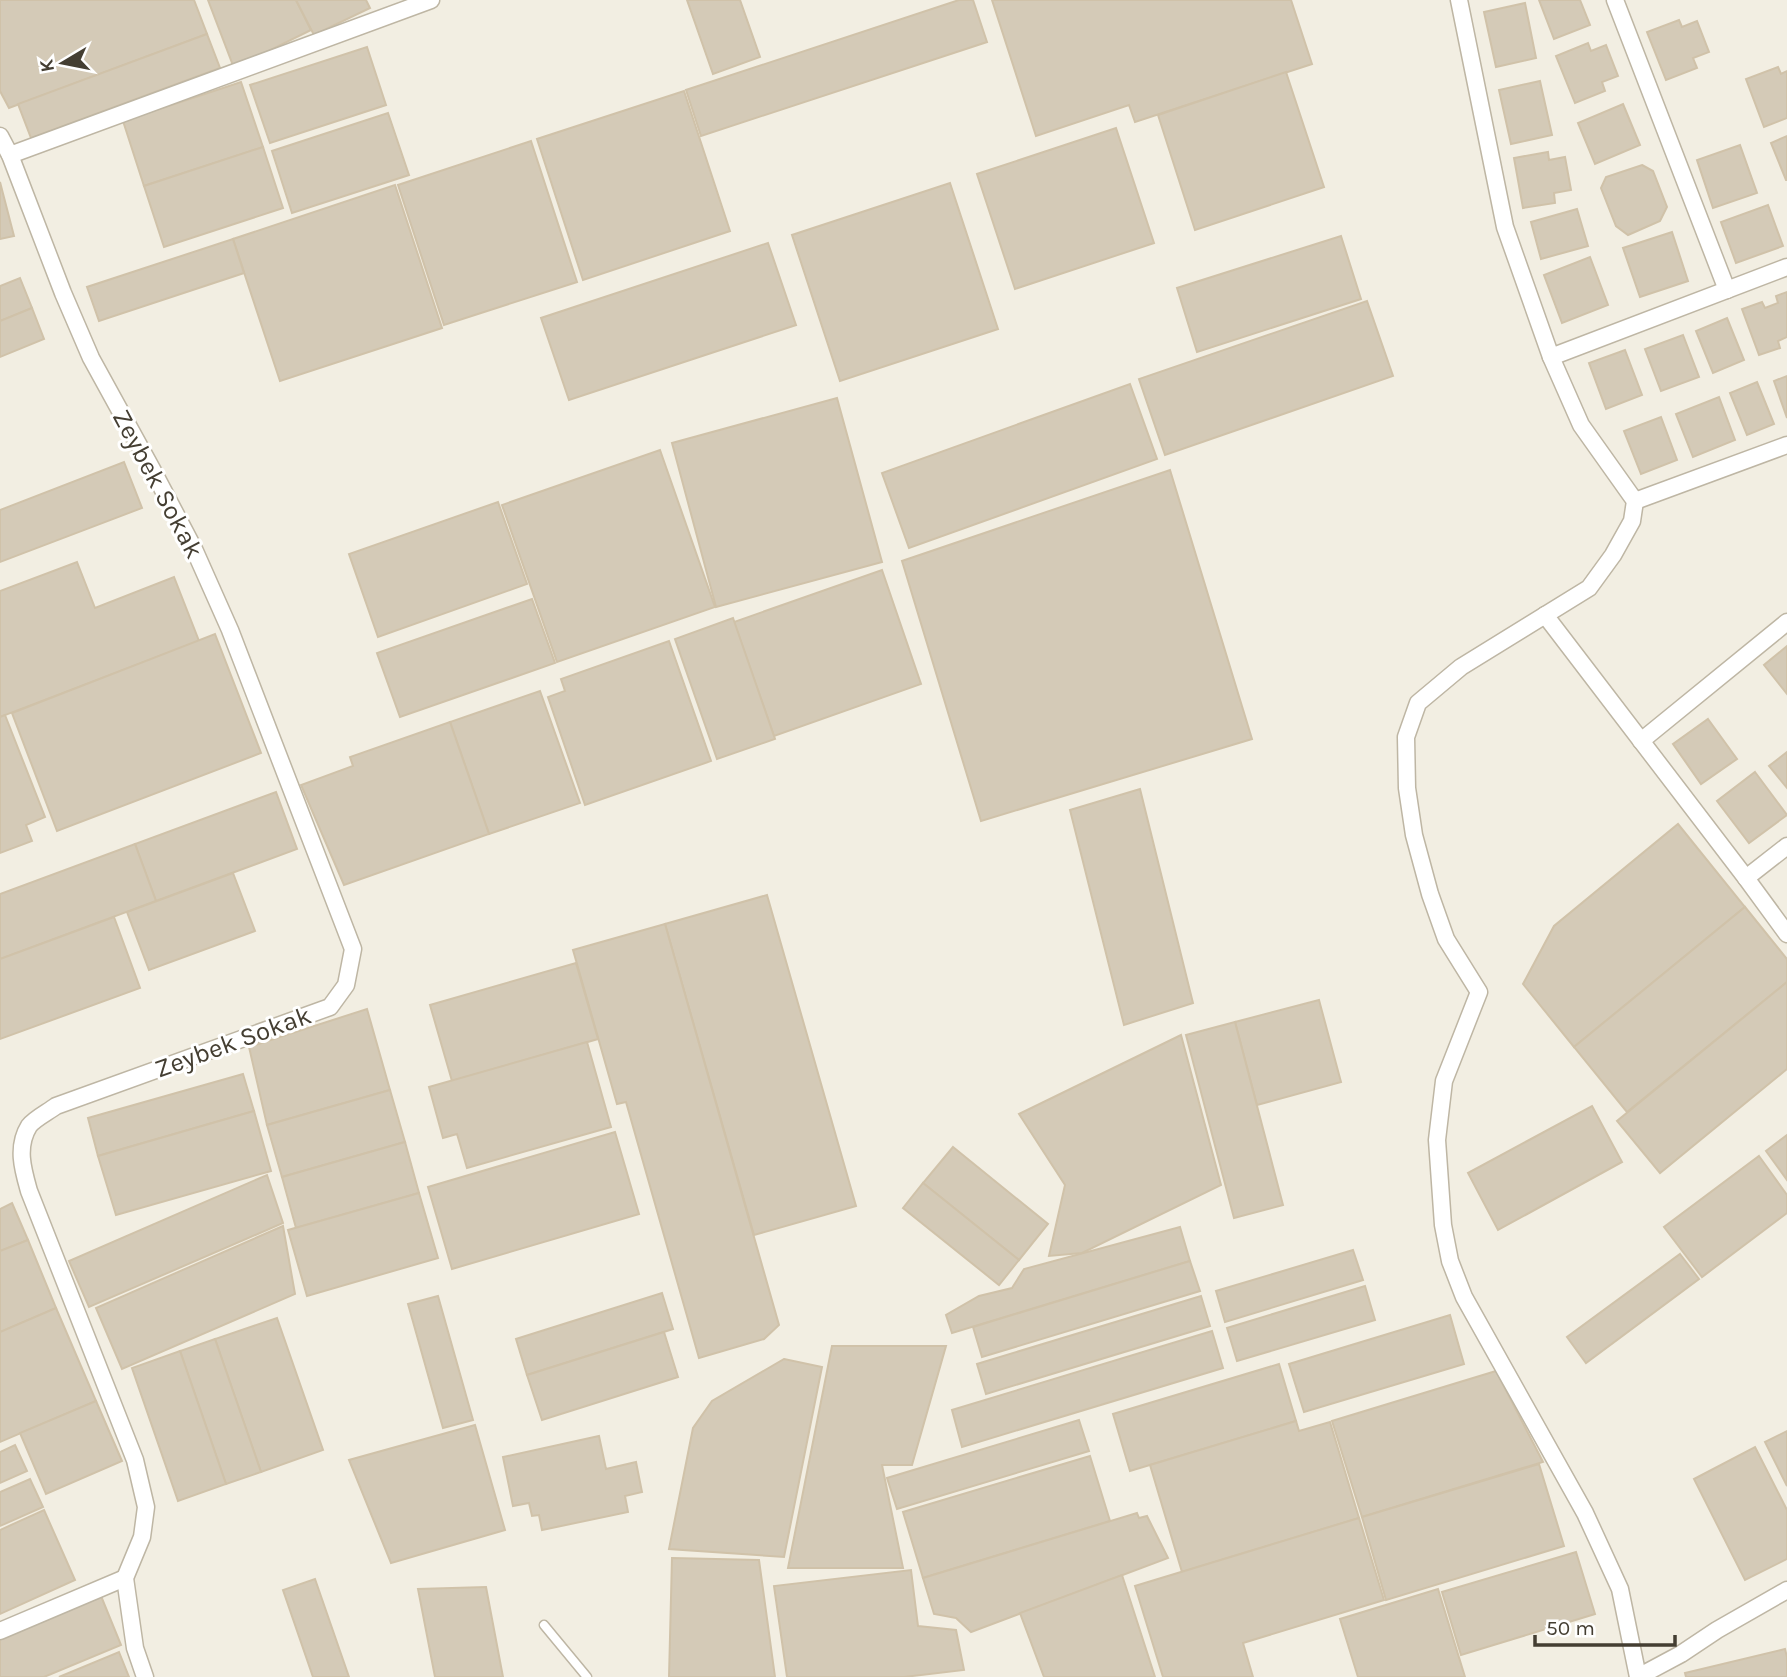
<svg xmlns="http://www.w3.org/2000/svg" width="1787" height="1677" font-family="Karla,sans-serif">
<style>
.building{fill:#d4cab7;stroke:#d0c2a9;stroke-width:2}
.lines{fill:none;stroke-linecap:round;stroke-linejoin:round}
.lane-casing{stroke:#beb6a4;stroke-width:11}
.street-casing{stroke:#beb6a4;stroke-width:19}
.lane{stroke:#fff;stroke-width:8}
.street{stroke:#fff;stroke-width:16}
.labels{text-anchor:middle;dominant-baseline:central;stroke-width:6;stroke-linejoin:round;paint-order:stroke}
.street-label{font-size:26px;fill:#443e32;stroke:#fff}
</style>
<rect width="100%" height="100%" fill="#f2eee2"/>
<g class="building">
<path d="M0 0H194L207 34 9 108 0 91Z"/>
<path d="M208 0H296L311 30 234 68Z"/>
<path d="M296 0H366L370 8 314 35Z"/>
<path d="M687 0H740L760 57 713 74Z"/>
<path d="M959 0H973L987 42 701 136 686 90Z"/>
<path d="M992 0H1291L1312 64 1135 122 1129 105 1036 136Z"/>
<path d="M1539 0H1580L1590 25 1554 39Z"/>
<path d="M1525 3 1536 58 1496 67 1484 12Z"/>
<path d="M1679 20 1682 27 1697 21 1709 52 1693 58 1697 68 1666 80 1647 32Z"/>
<path d="M207 34 220 68 31 138 18 104Z"/>
<path d="M1588 43 1591 51 1606 45 1618 76 1602 82 1605 91 1575 103 1556 56Z"/>
<path d="M367 47 386 105 270 143 250 85Z"/>
<path d="M1778 67 1781 74 1787 71V118L1764 127 1746 79Z"/>
<path d="M1286 72 1324 187 1195 230 1158 115Z"/>
<path d="M1540 81 1552 135 1511 144 1499 90Z"/>
<path d="M241 82 263 147 144 186 123 121Z"/>
<path d="M684 91 730 231 583 280 537 139Z"/>
<path d="M1623 104 1640 145 1595 164 1578 123Z"/>
<path d="M388 113 409 175 292 213 272 151Z"/>
<path d="M1116 128 1154 243 1015 289 977 174Z"/>
<path d="M1787 136V180H1786L1771 143Z"/>
<path d="M531 141 577 282 444 325 398 185Z"/>
<path d="M1740 145 1757 193 1713 208 1697 160Z"/>
<path d="M263 147 283 208 164 247 144 186Z"/>
<path d="M1548 152 1549 160 1565 157 1571 190 1554 193 1555 203 1523 208 1514 158Z"/>
<path d="M1642 165 1653 171 1667 207 1660 221 1628 235 1616 226 1601 188 1606 177Z"/>
<path d="M0 182 14 236 0 239Z"/>
<path d="M950 183 998 329 840 381 792 235Z"/>
<path d="M395 185 442 328 280 381 233 239Z"/>
<path d="M1768 205 1783 246 1736 263 1721 222Z"/>
<path d="M1577 209 1588 246 1541 259 1531 222Z"/>
<path d="M1672 232 1688 281 1640 297 1623 248Z"/>
<path d="M1341 236 1361 299 1197 352 1177 288Z"/>
<path d="M233 239 244 273 99 321 87 287Z"/>
<path d="M768 243 796 325 569 400 541 318Z"/>
<path d="M1590 257 1608 305 1562 323 1544 275Z"/>
<path d="M20 278 32 308 0 321V286Z"/>
<path d="M1787 292V337L1778 341 1780 348 1759 355 1742 309 1762 302 1765 308 1778 303 1776 296Z"/>
<path d="M1367 301 1393 376 1165 455 1139 379Z"/>
<path d="M32 308 44 339 0 357V321Z"/>
<path d="M1727 318 1744 360 1713 373 1696 331Z"/>
<path d="M1683 335 1699 377 1661 391 1645 349Z"/>
<path d="M1625 350 1642 395 1606 409 1589 363Z"/>
<path d="M1787 376V418L1774 381Z"/>
<path d="M1757 382 1774 424 1747 435 1730 393Z"/>
<path d="M1130 384 1157 459 909 548 882 473Z"/>
<path d="M1719 397 1735 440 1693 457 1676 414Z"/>
<path d="M837 398 882 562 716 607 672 443Z"/>
<path d="M1661 417 1677 460 1641 474 1624 431Z"/>
<path d="M660 450 715 607 557 662 502 505Z"/>
<path d="M124 462 142 508 0 562V510Z"/>
<path d="M1170 470 1252 739 981 821 902 561Z"/>
<path d="M498 502 527 584 378 637 349 554Z"/>
<path d="M77 562 95 608 174 577 199 641 0 717V591Z"/>
<path d="M882 570 921 684 774 736 734 622Z"/>
<path d="M532 599 555 663 400 717 377 653Z"/>
<path d="M733 618 775 739 717 759 675 639Z"/>
<path d="M215 634 261 753 57 831 12 713Z"/>
<path d="M669 641 711 761 585 805 548 697 565 691 561 679Z"/>
<path d="M1787 646V694L1764 665Z"/>
<path d="M540 691 580 803 489 834 450 722Z"/>
<path d="M5 715 45 817 26 825 32 841 0 853V717Z"/>
<path d="M1708 719 1737 759 1701 784 1673 744Z"/>
<path d="M450 722 489 834 344 885 301 785 353 766 350 757Z"/>
<path d="M1787 752V788L1769 766Z"/>
<path d="M1755 772 1787 815 1749 843 1717 801Z"/>
<path d="M1140 789 1193 1003 1124 1025 1070 810Z"/>
<path d="M276 792 297 849 156 901 135 844Z"/>
<path d="M1678 824 1745 907 1574 1047 1523 984 1554 926Z"/>
<path d="M135 844 156 901 0 959V894Z"/>
<path d="M233 873 255 931 149 970 127 912Z"/>
<path d="M767 895 856 1206 754 1235 665 924Z"/>
<path d="M1745 907 1787 959V982L1627 1112 1574 1047Z"/>
<path d="M114 917 140 988 0 1039V959Z"/>
<path d="M665 924 779 1325 764 1339 699 1358 626 1102 617 1104 573 950Z"/>
<path d="M576 963 598 1039 452 1081 430 1005Z"/>
<path d="M1787 982V1069L1660 1173 1617 1121Z"/>
<path d="M1319 1000 1341 1082 1257 1105 1235 1022Z"/>
<path d="M367 1009 390 1090 267 1125 249 1047Z"/>
<path d="M1235 1022 1283 1205 1234 1218 1186 1035Z"/>
<path d="M1181 1035 1221 1185 1082 1253 1049 1256 1065 1185 1019 1114Z"/>
<path d="M587 1042 611 1127 467 1168 457 1134 443 1138 429 1087Z"/>
<path d="M243 1074 254 1111 98 1156 88 1118Z"/>
<path d="M390 1090 405 1142 282 1177 267 1125Z"/>
<path d="M1592 1106 1622 1162 1498 1230 1468 1173Z"/>
<path d="M254 1111 271 1171 116 1215 98 1156Z"/>
<path d="M615 1132 639 1214 452 1269 428 1187Z"/>
<path d="M1787 1135V1180L1766 1151Z"/>
<path d="M405 1142 419 1193 296 1228 282 1177Z"/>
<path d="M953 1147 1048 1224 1019 1260 923 1183Z"/>
<path d="M1759 1156 1787 1195V1213L1702 1277 1664 1227Z"/>
<path d="M267 1175 283 1223 89 1307 69 1261Z"/>
<path d="M923 1183 1019 1260 999 1285 903 1208Z"/>
<path d="M419 1193 438 1258 307 1296 288 1230Z"/>
<path d="M12 1203 28 1240 0 1251V1209Z"/>
<path d="M283 1226 295 1294 122 1369 96 1308Z"/>
<path d="M1180 1227 1190 1261 952 1333 946 1315 979 1296 1012 1288 1024 1269Z"/>
<path d="M28 1240 56 1308 0 1332V1251Z"/>
<path d="M1353 1250 1363 1280 1225 1322 1216 1291Z"/>
<path d="M1680 1254 1699 1279 1586 1363 1567 1337Z"/>
<path d="M1190 1261 1200 1291 982 1357 973 1327Z"/>
<path d="M1365 1286 1375 1320 1237 1361 1227 1328Z"/>
<path d="M662 1293 673 1329 527 1375 516 1339Z"/>
<path d="M438 1296 473 1420 443 1428 408 1304Z"/>
<path d="M1201 1296 1210 1326 986 1394 977 1364Z"/>
<path d="M56 1308 96 1401 0 1442V1332Z"/>
<path d="M1450 1315 1464 1364 1304 1412 1289 1364Z"/>
<path d="M277 1318 323 1450 261 1472 215 1339Z"/>
<path d="M1212 1331 1223 1368 962 1447 952 1410Z"/>
<path d="M664 1332 678 1377 542 1420 527 1375Z"/>
<path d="M215 1339 261 1472 226 1484 180 1351Z"/>
<path d="M832 1346H946L912 1465H882L903 1568H788Z"/>
<path d="M180 1351 226 1484 178 1501 132 1368Z"/>
<path d="M784 1359 822 1367 784 1557 669 1549 693 1428 712 1401Z"/>
<path d="M1279 1364 1296 1421 1130 1471 1113 1414Z"/>
<path d="M1496 1371 1543 1462 1362 1517 1332 1421Z"/>
<path d="M96 1401 122 1461 46 1494 20 1433Z"/>
<path d="M1079 1420 1089 1451 897 1509 887 1478Z"/>
<path d="M1296 1421 1299 1431 1330 1422 1359 1518 1182 1572 1150 1465Z"/>
<path d="M475 1425 505 1530 391 1563 349 1460Z"/>
<path d="M1787 1431V1486L1765 1442Z"/>
<path d="M599 1436 606 1469 636 1462 642 1492 625 1496 628 1512 542 1530 539 1515 532 1516 529 1503 513 1506 503 1457Z"/>
<path d="M15 1445 27 1471 0 1483V1452Z"/>
<path d="M1755 1447 1787 1510V1559L1745 1580 1694 1479Z"/>
<path d="M1090 1456 1110 1521 923 1578 903 1512Z"/>
<path d="M1539 1464 1564 1546 1386 1600 1362 1517Z"/>
<path d="M30 1479 43 1507 0 1526V1492Z"/>
<path d="M44 1510 75 1580 0 1614V1530Z"/>
<path d="M1137 1513 1139 1518 1147 1516 1168 1558 971 1632 956 1618 934 1614 923 1578Z"/>
<path d="M1359 1518 1384 1600 1243 1643 1253 1677H1163L1135 1586Z"/>
<path d="M1576 1552 1595 1614 1461 1655 1442 1592Z"/>
<path d="M672 1558 759 1560 775 1677H669Z"/>
<path d="M911 1570 918 1626 956 1630 964 1670 904 1677H787L774 1586Z"/>
<path d="M1122 1575 1155 1677H1044L1020 1613Z"/>
<path d="M315 1579 349 1677H313L283 1590Z"/>
<path d="M486 1587 503 1677H435L418 1589Z"/>
<path d="M1438 1589 1465 1677H1358L1340 1619Z"/>
<path d="M101 1596 121 1645 44 1677H0V1638Z"/>
<path d="M1785 1649 1787 1657V1677H1686L1685 1673Z"/>
<path d="M119 1652 129 1677H59Z"/>
</g>
<g class="lines">
<g class="lane-casing">
<path id="lane" d="M544 1625 587 1677"/>
</g>
<g class="street-casing">
<g id="street">
<path d="M1459 0 1505 227 1551 357 1581 425 1635 501 1632 521 1613 555 1589 588 1461 667 1418 703 1406 737 1407 788 1414 835 1430 894 1446 939 1479 992 1444 1081 1437 1140 1443 1225 1450 1261 1464 1297 1585 1513 1620 1589 1638 1677"/>
<path d="M1615 0 1727 290"/>
<path d="M0 136 10 155 63 293 91 358 152 469 194 549 230 630 353 949 346 985 330 1007 56 1106C48 1112 34 1119 29 1126 16 1147 23 1170 29 1191L135 1460 146 1507 142 1537 125 1578 135 1648 145 1677"/>
<path d="M10 155 431 0"/>
<path d="M1551 357 1787 267"/>
<path d="M1635 501 1787 445"/>
<path d="M1545 615 1746 878 1787 934"/>
<path d="M1641 741 1787 622"/>
<path d="M1746 878 1787 846"/>
<path d="M0 1631 125 1578"/>
<path d="M1638 1677 1681 1654 1717 1630 1787 1590"/>
</g>
</g>
<use href="#lane" class="lane"/>
<use href="#street" class="street"/>
</g>
<g class="labels">
<g class="street-label">
<text transform="translate(158 484) rotate(62)">Zeybek Sokak</text>
<text transform="translate(233 1042) rotate(-20)">Zeybek Sokak</text>
</g>
</g>
<g transform="translate(63 63) rotate(260)" stroke="#ffffff" stroke-width="5" paint-order="stroke">
<path d="M0-5L12 26L0 18L-12 26Z" fill="#443e32"/>
<text y="-10" font-size="19" font-weight="bold" text-anchor="middle" fill="#443e32">K</text>
</g>
<path d="M1535 1635v10h140v-10" fill="none" stroke="#443e32" stroke-width="3.5"/>
<text x="1546" y="1635" font-size="21" fill="#443e32" stroke="#ffffff" stroke-width="5" paint-order="stroke">50 m</text>
</svg>
